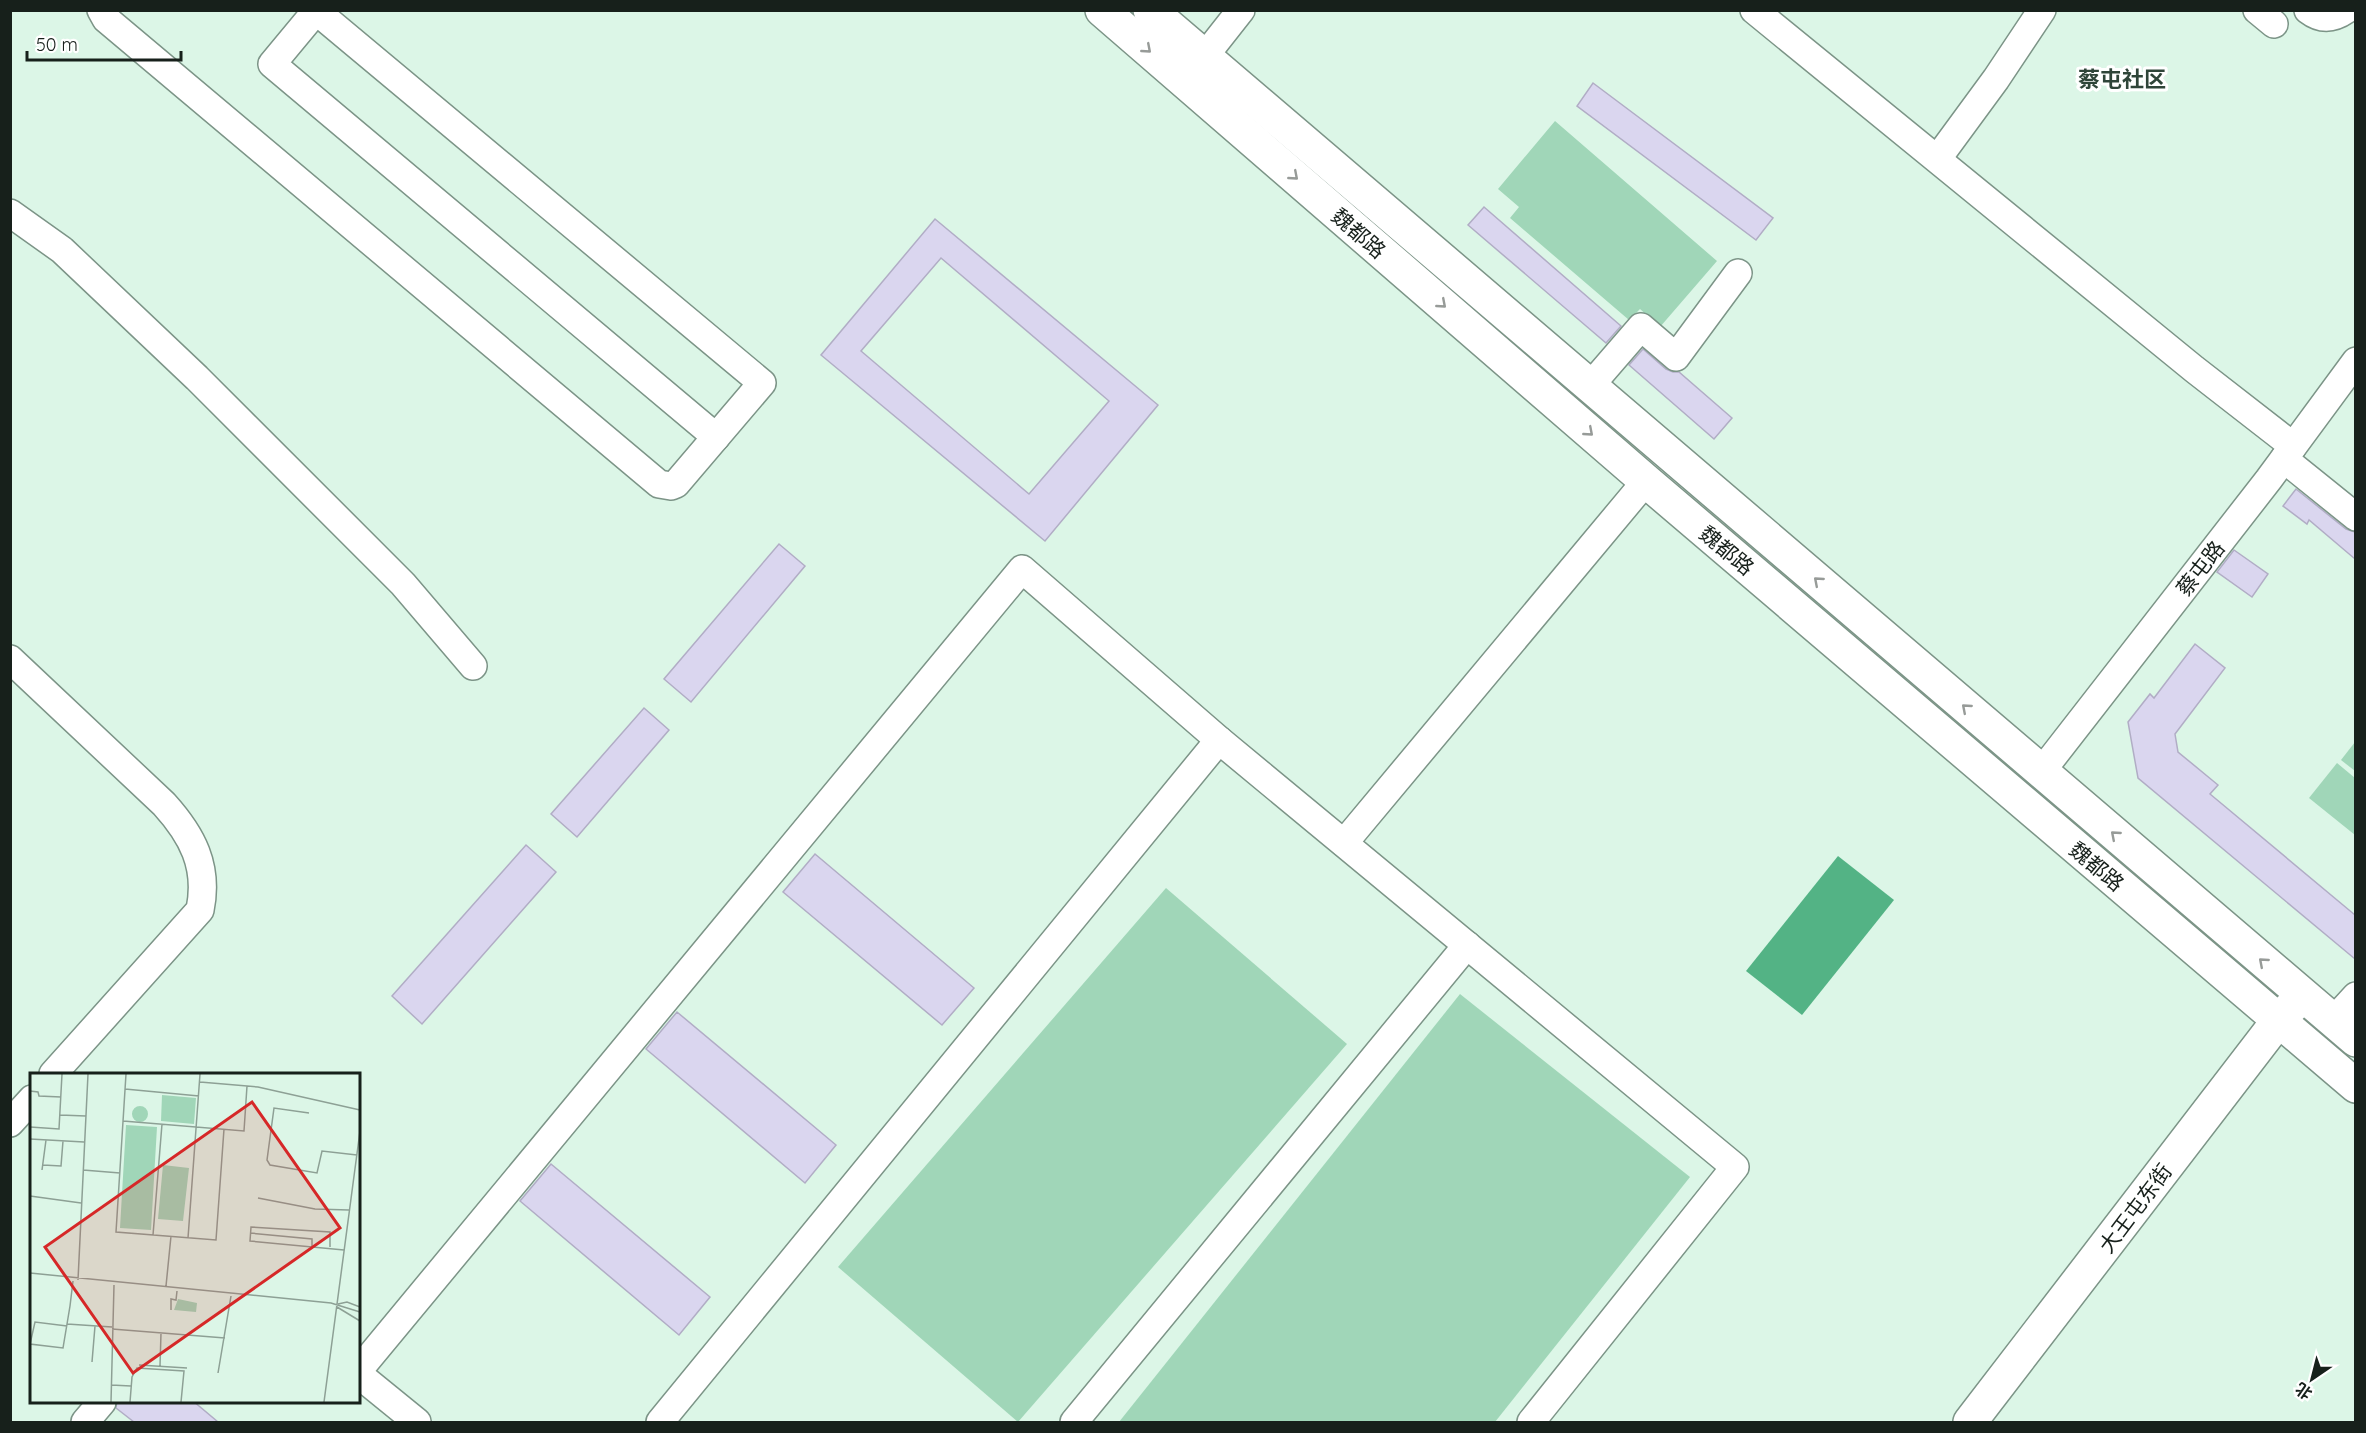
<svg xmlns="http://www.w3.org/2000/svg" width="2366" height="1433" font-family="Quicksand,'Noto Sans SC',sans-serif">
<style>
.green{fill:#a0d6b8}
.water{fill:#53b385}
.building{fill:#dad6ef;stroke:#b1adc5;stroke-width:1.5;fill-rule:evenodd}
.lines{fill:none;stroke-linecap:round;stroke-linejoin:round}
.minor-casing{stroke:#7c9487;stroke-width:30}
.major-casing{stroke:#7c9487;stroke-width:36}
.minor{stroke:#fff;stroke-width:27}
.major{stroke:#fff;stroke-width:33}
.oneway{stroke:#979b98}
.labels{text-anchor:middle;dominant-baseline:central;stroke-width:6;stroke-linejoin:round;paint-order:stroke}
.street-label{font-size:21px;fill:#17201b;stroke:#fff}
.neighbourhood-label{font-size:22px;font-weight:bold;fill:#2f4539;stroke:#fff}
.inset-road{fill:none;stroke:#8da095;stroke-width:1.5}
.view{fill:#d62828;fill-opacity:0.15;stroke:#d62828;stroke-width:3}
.inset-edge{fill:none;stroke:#17201b;stroke-width:3}
</style>
<rect width="100%" height="100%" fill="#dcf6e7"/>
<g class="green">
<path d="M1555 121 1717 261 1660 327 1640 309 1629 320 1510 218 1519 207 1498 189Z"/>
<path d="M2355 742V771L2341 760Z"/>
<path d="M2337 763 2355 778V835L2309 798Z"/>
<path d="M1166 888 1347 1044 1018 1422 838 1267Z"/>
<path d="M1460 994 1690 1177 1495 1422H1119Z"/>
</g>
<path class="water" d="M1838 856 1894 900 1802 1015 1746 971Z"/>
<g class="building">
<path d="M1593 83 1773 218 1756 240 1577 106Z"/>
<path d="M1484 207 1621 326 1606 343 1468 225Z"/>
<path d="M935 219 1158 405 1045 541 821 355ZM941 258 1109 401 1029 494 861 351Z"/>
<path d="M1643 349 1666 369 1673 372H1679L1732 418 1714 439 1629 365Z"/>
<path d="M2296 489 2346 529 2355 532V559L2309 520 2307 524 2283 506Z"/>
<path d="M779 544 805 566 691 702 664 679Z"/>
<path d="M2234 550 2268 574 2252 597 2217 572Z"/>
<path d="M2195 644 2225 668 2175 734 2178 752 2218 785 2210 794 2355 915V959L2138 778 2128 722 2150 694 2154 698Z"/>
<path d="M644 708 669 730 577 837 551 814Z"/>
<path d="M526 845 556 872 422 1024 392 996Z"/>
<path d="M815 854 974 988 942 1025 783 892Z"/>
<path d="M677 1012 836 1145 805 1183 646 1049Z"/>
<path d="M551 1164 710 1297 679 1335 520 1201Z"/>
<path d="M117 1401H193L218 1422H134L116 1408Z"/>
</g>
<g class="lines">
<g class="minor-casing">
<g id="minor">
<path d="M101 10 106 19 659 484 671 486 676 484 762 383 315 10"/>
<path d="M1754 10 2194 369 2293 446"/>
<path d="M2257 10 2274 24"/>
<path d="M2308 10C2321 20 2333 19 2346 10"/>
<path d="M316 11 272 64 716 437"/>
<path d="M1204 57 1241 10"/>
<path d="M1938 158 1996 79 2042 10"/>
<path d="M10 213 62 250 197 378 403 584 473 666"/>
<path d="M1590 386 1641 327 1676 357 1738 273"/>
<path d="M2284 459 2356 517"/>
<path d="M10 659 164 804C192 835 209 866 200 910L53 1074"/>
<path d="M2041 772 2269 479 2356 361"/>
<path d="M1344 843 1646 481"/>
<path d="M2333 1021 2356 996"/>
<path d="M10 1123 32 1099"/>
<path d="M358 1371 1022 569 1219 740 1735 1167 1531 1422"/>
<path d="M358 1374 417 1422"/>
<path d="M85 1422 102 1402"/>
<path d="M660 1422 1219 740"/>
<path d="M1074 1422 1467 945"/>
</g>
</g>
<g class="major-casing">
<g id="major">
<path d="M1102 10 1646 481 2356 1086"/>
<path d="M1150 10 2356 1040"/>
<path d="M1970 1422 2278 1021 2294 1004"/>
</g>
</g>
<use href="#minor" class="minor"/>
<use href="#major" class="major"/>
</g>
<defs><path id="oneway-chevron" d="M-2-3.5L2.5 0L-2 3.5" fill="none" stroke-width="1.6" stroke-linecap="round" stroke-linejoin="round" transform="scale(1.5)"/></defs>
<g class="oneway">
<use href="#oneway-chevron" transform="translate(1147 49) rotate(41)"/>
<use href="#oneway-chevron" transform="translate(1294 176) rotate(41)"/>
<use href="#oneway-chevron" transform="translate(1442 304) rotate(41)"/>
<use href="#oneway-chevron" transform="translate(1589 432) rotate(41)"/>
<use href="#oneway-chevron" transform="translate(1818 581) rotate(-139)"/>
<use href="#oneway-chevron" transform="translate(1966 708) rotate(-139)"/>
<use href="#oneway-chevron" transform="translate(2115 835) rotate(-139)"/>
<use href="#oneway-chevron" transform="translate(2263 962) rotate(-139)"/>
</g>
<g class="labels">
<g class="street-label">
<text transform="translate(1359 233) rotate(41)">魏都路</text>
<text transform="translate(1727 550) rotate(40)">魏都路</text>
<text transform="translate(2200 568) rotate(-52)">蔡屯路</text>
<text transform="translate(2097 866) rotate(40)">魏都路</text>
<text transform="translate(2135 1208) rotate(-53)">大王屯东街</text>
</g>
<g class="neighbourhood-label">
<text x="2122" y="79">蔡屯社区</text>
</g>
</g>
<g transform="translate(30 1073)">
<rect width="330" height="330" fill="#dcf6e7"/>
<path d="M132 22 166 25 164 51 131 48ZM102 41a8 8 0 1 1 16 0a8 8 0 1 1-16 0ZM96 52 127 54 121 157 90 155ZM133 92 159 95 153 148 128 146ZM148 226 167 230 166 239 144 237Z" fill="#a0d6b8"/>
<path class="inset-road" d="M96 1 86 159 186 167 194 56M170 9 228 14 330 37M95 16 169 23M0 18 8 19 9 23 31 24M279 40 244 35 237 87 240 92 287 100 292 78 327 82M30 42 56 43M93 48 214 58 217 13M0 54 29 56 32 1M0 66 54 69M13 92 31 93 33 68M12 97 16 67M53 97 90 100M0 123 51 130M228 125 285 136 319 137M220 160 282 166V173M123 162 132 51M158 165 170 1M300 174V159L221 154 220 168 314 177M0 200 301 230 330 239M48 207 58 1M136 213 141 163M308 231 317 229 330 234M307 234 330 248M141 237V226L146 227 147 218M37 251 82 254M37 253 5 249 0 271 33 275 40 233 43 208M82 256 195 265M62 289 65 253M109 292 157 295M130 293 131 260M188 300 201 223M81 312 101 313M81 329 84 212M100 329 102 304 107 295 154 298 151 329M294 329 330 58"/>
<path class="view" d="M222 29 310 155 103 300 15 174Z"/>
<rect width="330" height="330" class="inset-edge"/>
</g>
<rect width="2366" height="1433" fill="none" stroke="#17201b" stroke-width="24"/>
<g transform="translate(2312 1379) rotate(215)" stroke="#ffffff" stroke-width="4.5" paint-order="stroke">
<path d="M0-4.5L10 22L0 15L-10 22Z" fill="#17201b"/>
<text y="-9" font-size="16" font-weight="bold" text-anchor="middle" fill="#17201b">北</text>
</g>
<path d="M27 51v9h154v-9" fill="none" stroke="#17201b" stroke-width="3"/>
<text x="36" y="51" font-size="18" fill="#17201b" stroke="#ffffff" stroke-width="4.5" paint-order="stroke">50 m</text>
</svg>
